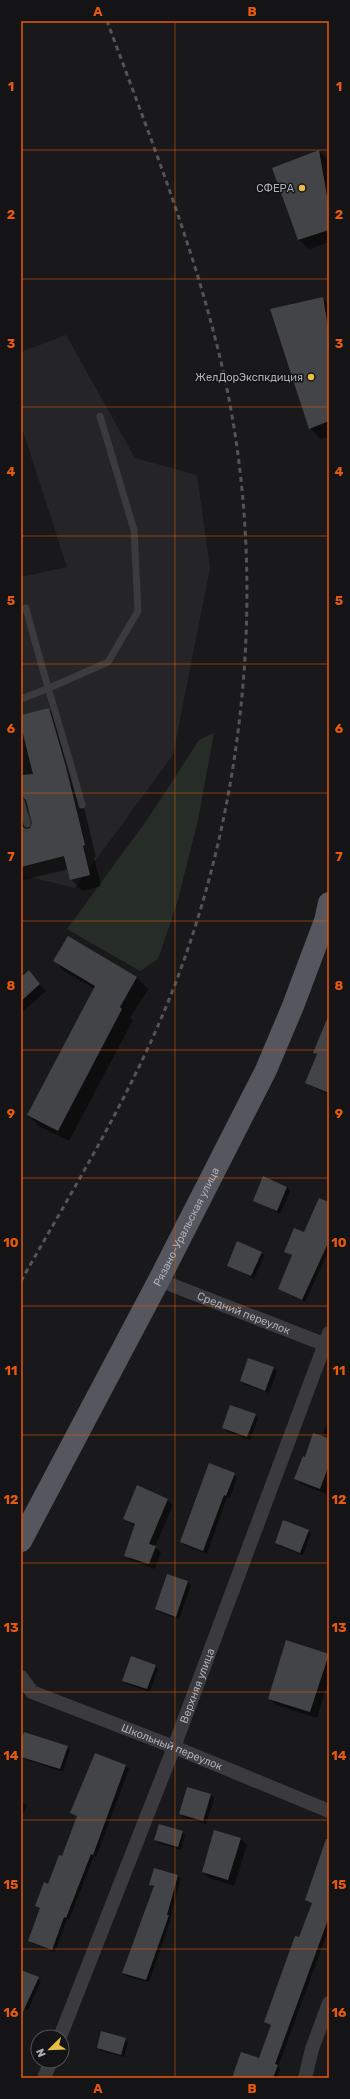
<svg xmlns="http://www.w3.org/2000/svg" width="350" height="2099" font-family="Rubik,sans-serif">
<style>
.built{fill:#252527}
.green{fill:#252d26}
.shadow{fill:#0007;fill-rule:evenodd}
.building{fill:#434447}
.lines{fill:none;stroke-linecap:round;stroke-linejoin:round}
.service{stroke:#3a3a3f;stroke-width:7}
.minor{stroke:#3a3a3f;stroke-width:14}
.primary{stroke:#56575e;stroke-width:22}
.rail{stroke:#53545a;stroke-width:3;stroke-dasharray:5 4;stroke-linecap:butt}
.grid{fill:none;stroke:#e8590c;stroke-width:1;stroke-opacity:0.55}
.poi-dot{fill:#e5be46;stroke:#141416;stroke-width:1.5}
.labels{text-anchor:middle;dominant-baseline:central;stroke-width:3;stroke-linejoin:round;paint-order:stroke}
.poi-label{font-size:11px;fill:#acafb9;stroke:#141416;text-anchor:end}
.street-label{font-size:11px;fill:#acafb9;stroke:#141416}
.neatline{fill:none;stroke:#e8590c;stroke-width:1.5}
.grid-label{font-size:13px;text-anchor:middle;font-weight:bold;fill:#e8590c}
</style>
<rect width="100%" height="100%" fill="#19191b"/>
<path class="built" d="M66 335 135 458 197 475 210 568 173 755 75 888 21 875V577L67 567 21 425V352Z"/>
<path class="green" d="M214 733 198 820 177 903 158 959 140 971 67 929 147 820 199 740Z"/>
<g class="shadow">
<path d="M319 151 328 160 329 167V242L309 249 299 240 274 169Z"/>
<path d="M322 298 329 305V437L321 439 310 428Z"/>
<path d="M49 709 60 721 77 779 96 857H94L101 886 82 891 71 879 69 869 23 880 21 878V717ZM29 810 33 823 31 829 27 814Z"/>
<path d="M68 938 137 978 148 989 130 1018 133 1020 69 1141 39 1126 28 1115 95 989 65 972 54 961Z"/>
<path d="M21 978H35L46 991 21 1013Z"/>
<path d="M329 1013V1095L306 1083 317 1056 314 1052Z"/>
<path d="M287 1187 290 1191 280 1214 254 1200Z"/>
<path d="M329 1204V1250L305 1302 279 1289 293 1256 285 1251 305 1234Z"/>
<path d="M261 1252 264 1256 254 1279 228 1265Z"/>
<path d="M273 1368 277 1371 269 1393 244 1384 241 1381Z"/>
<path d="M255 1415 258 1418 250 1440 226 1431 223 1428Z"/>
<path d="M327 1423 329 1424V1485L326 1494 301 1484 296 1479 306 1458 322 1437Z"/>
<path d="M234 1474 237 1477 230 1498 227 1497 207 1554 184 1545 181 1542Z"/>
<path d="M168 1500 173 1505 155 1547 161 1552 155 1569 131 1561 126 1556 135 1527 124 1519Z"/>
<path d="M308 1531 311 1534 303 1555 279 1546 276 1543Z"/>
<path d="M187 1582 191 1585 179 1619 159 1612 156 1609Z"/>
<path d="M328 1654 329 1679 317 1718 276 1705 269 1699Z"/>
<path d="M155 1666 158 1669 150 1692 127 1684 124 1681Z"/>
<path d="M21 1745 67 1747 70 1750 63 1772 21 1758Z"/>
<path d="M96 1755 126 1766 129 1769 96 1857 94 1856 69 1920 67 1919 55 1952 33 1944 30 1941 41 1909 36 1906 63 1858 78 1817 71 1812Z"/>
<path d="M188 1788 211 1795 214 1798 206 1824 183 1817 180 1814Z"/>
<path d="M21 1800 27 1806 21 1819Z"/>
<path d="M182 1832 185 1835 181 1850 158 1843 155 1840Z"/>
<path d="M329 1834V1928L278 2067 280 2069 277 2078H234L259 2060 271 2026 265 2022 313 1904 306 1900Z"/>
<path d="M240 1838 247 1845 234 1886 209 1878 203 1872Z"/>
<path d="M178 1876 181 1879 170 1918 171 1919 149 1982 126 1976 123 1973 154 1888 150 1884Z"/>
<path d="M21 1971 41 1981 28 2010 21 2006Z"/>
<path d="M125 2039 128 2042 124 2057 101 2051 98 2047Z"/>
</g>
<g class="building">
<path d="M319 150 329 207V230L298 240 272 168Z"/>
<path d="M323 297 329 333V421L309 429 270 309Z"/>
<path d="M49 708 66 767 85 845 83 846 90 875 70 880 64 856 21 867V821L23 827 26 829 30 828 32 823 26 800 21 796V775L33 774 21 726V715Z"/>
<path d="M68 936 137 977 120 1007 122 1009 58 1131 27 1115 95 986 53 961Z"/>
<path d="M29 970 40 984 21 1001V977Z"/>
<path d="M329 1014V1093L305 1083 317 1054 313 1053Z"/>
<path d="M263 1176 287 1187 277 1211 253 1201Z"/>
<path d="M319 1198 329 1202V1241L302 1300 278 1289 292 1255 284 1252 294 1228 304 1232Z"/>
<path d="M237 1241 262 1252 251 1276 227 1266Z"/>
<path d="M248 1358 274 1367 265 1391 240 1381Z"/>
<path d="M230 1405 256 1414 247 1437 222 1428Z"/>
<path d="M313 1433 329 1438V1465L320 1489 294 1479 303 1456 305 1457Z"/>
<path d="M209 1463 235 1473 226 1496 224 1495 203 1551 180 1542Z"/>
<path d="M137 1485 168 1499 149 1544 156 1546 149 1564 124 1556 135 1524 123 1519Z"/>
<path d="M283 1520 309 1530 300 1553 275 1543Z"/>
<path d="M167 1574 188 1581 176 1617 155 1609Z"/>
<path d="M286 1640 329 1654 310 1712 268 1699Z"/>
<path d="M131 1656 156 1665 147 1689 122 1681Z"/>
<path d="M24 1732 68 1746 60 1769 21 1757V1742Z"/>
<path d="M95 1753 126 1765 93 1855 91 1854 66 1918 64 1917 52 1950 28 1941 40 1908 35 1906 44 1882 48 1884 59 1855 62 1856 77 1816 70 1813Z"/>
<path d="M187 1787 211 1794 203 1821 179 1814Z"/>
<path d="M159 1824 183 1831 178 1847 154 1840Z"/>
<path d="M214 1830 241 1838 228 1880 202 1872Z"/>
<path d="M326 1839H329V1917L275 2064 278 2065 273 2078H232L241 2052 259 2058 271 2025 264 2022 295 1936 299 1937 312 1903 305 1900Z"/>
<path d="M154 1868 178 1875 167 1915H169L146 1980 122 1973 154 1886 149 1885Z"/>
<path d="M21 1970 39 1977 21 2016Z"/>
<path d="M101 2031 126 2038 121 2055 97 2048Z"/>
</g>
<g class="lines">
<g class="service">
<path d="M21 609 26 608C43 674 64 739 82 805"/>
<path d="M21 699 47 689 108 662 138 611 134 530 100 416"/>
<path d="M21 801 27 824"/>
</g>
<g class="minor">
<path id="s1" d="M159 1280 329 1346"/>
<path id="s2" d="M21 1677 32 1692 174 1747 329 1811"/>
<path id="s3" d="M60 2037 174 1747 329 1333"/>
<path d="M44 2078 51 2061"/>
<path d="M305 2078 312 2049 329 2003"/>
</g>
<path class="primary" id="s4" d="M21 1541 159 1280 266 1070 293 1006 325 921 329 903"/>
<path class="rail" d="M21 1281C80 1177 144 1074 184 960 249 777 266 566 224 375 197 254 150 137 107 21"/>
</g>
<path class="grid" d="M175 21V2078M21 150H329M21 279H329M21 407H329M21 536H329M21 664H329M21 793H329M21 921H329M21 1050H329M21 1178H329M21 1306H329M21 1435H329M21 1563H329M21 1692H329M21 1820H329M21 1949H329"/>
<g class="poi-dot">
<circle cx="302" cy="188" r="4"/>
<circle cx="311" cy="377" r="4"/>
</g>
<g class="labels">
<g class="poi-label">
<text x="294" y="188">СФЕРА</text>
<text x="303" y="377">ЖелДорЭкспкдиция</text>
</g>
<g class="street-label">
<text stroke="none"><textPath href="#s4" startOffset="355">Рязано-Уральская улица</textPath></text>
<text stroke="none"><textPath href="#s1" startOffset="91">Средний переулок</textPath></text>
<text stroke="none"><textPath href="#s3" startOffset="377">Верхняя улица</textPath></text>
<text stroke="none"><textPath href="#s2" startOffset="169">Школьный переулок</textPath></text>
</g>
</g>
<rect width="350" height="2099" fill="none" stroke="#141416" stroke-width="44"/>
<g transform="translate(50 2049) rotate(247)"><circle r="19" fill="#141416" stroke="#515257"/>
<path d="M0-3L7 15L0 10L-7 15Z" fill="#e5be46"/>
<text y="-6" font-size="11" font-weight="bold" text-anchor="middle" fill="#acafb9">N</text>
</g>
<rect x="22" y="22" width="306" height="2055" class="neatline"/>
<g class="grid-label">
<text x="98" y="16">A</text>
<text x="252" y="16">B</text>
<text x="11" y="91">1</text>
<text x="339" y="91">1</text>
<text x="11" y="219">2</text>
<text x="339" y="219">2</text>
<text x="11" y="348">3</text>
<text x="339" y="348">3</text>
<text x="11" y="476">4</text>
<text x="339" y="476">4</text>
<text x="11" y="605">5</text>
<text x="339" y="605">5</text>
<text x="11" y="733">6</text>
<text x="339" y="733">6</text>
<text x="11" y="861">7</text>
<text x="339" y="861">7</text>
<text x="11" y="990">8</text>
<text x="339" y="990">8</text>
<text x="11" y="1118">9</text>
<text x="339" y="1118">9</text>
<text x="11" y="1247">10</text>
<text x="339" y="1247">10</text>
<text x="11" y="1375">11</text>
<text x="339" y="1375">11</text>
<text x="11" y="1504">12</text>
<text x="339" y="1504">12</text>
<text x="11" y="1632">13</text>
<text x="339" y="1632">13</text>
<text x="11" y="1760">14</text>
<text x="339" y="1760">14</text>
<text x="11" y="1889">15</text>
<text x="339" y="1889">15</text>
<text x="11" y="2017">16</text>
<text x="339" y="2017">16</text>
<text x="98" y="2093">A</text>
<text x="252" y="2093">B</text>
</g>
</svg>
